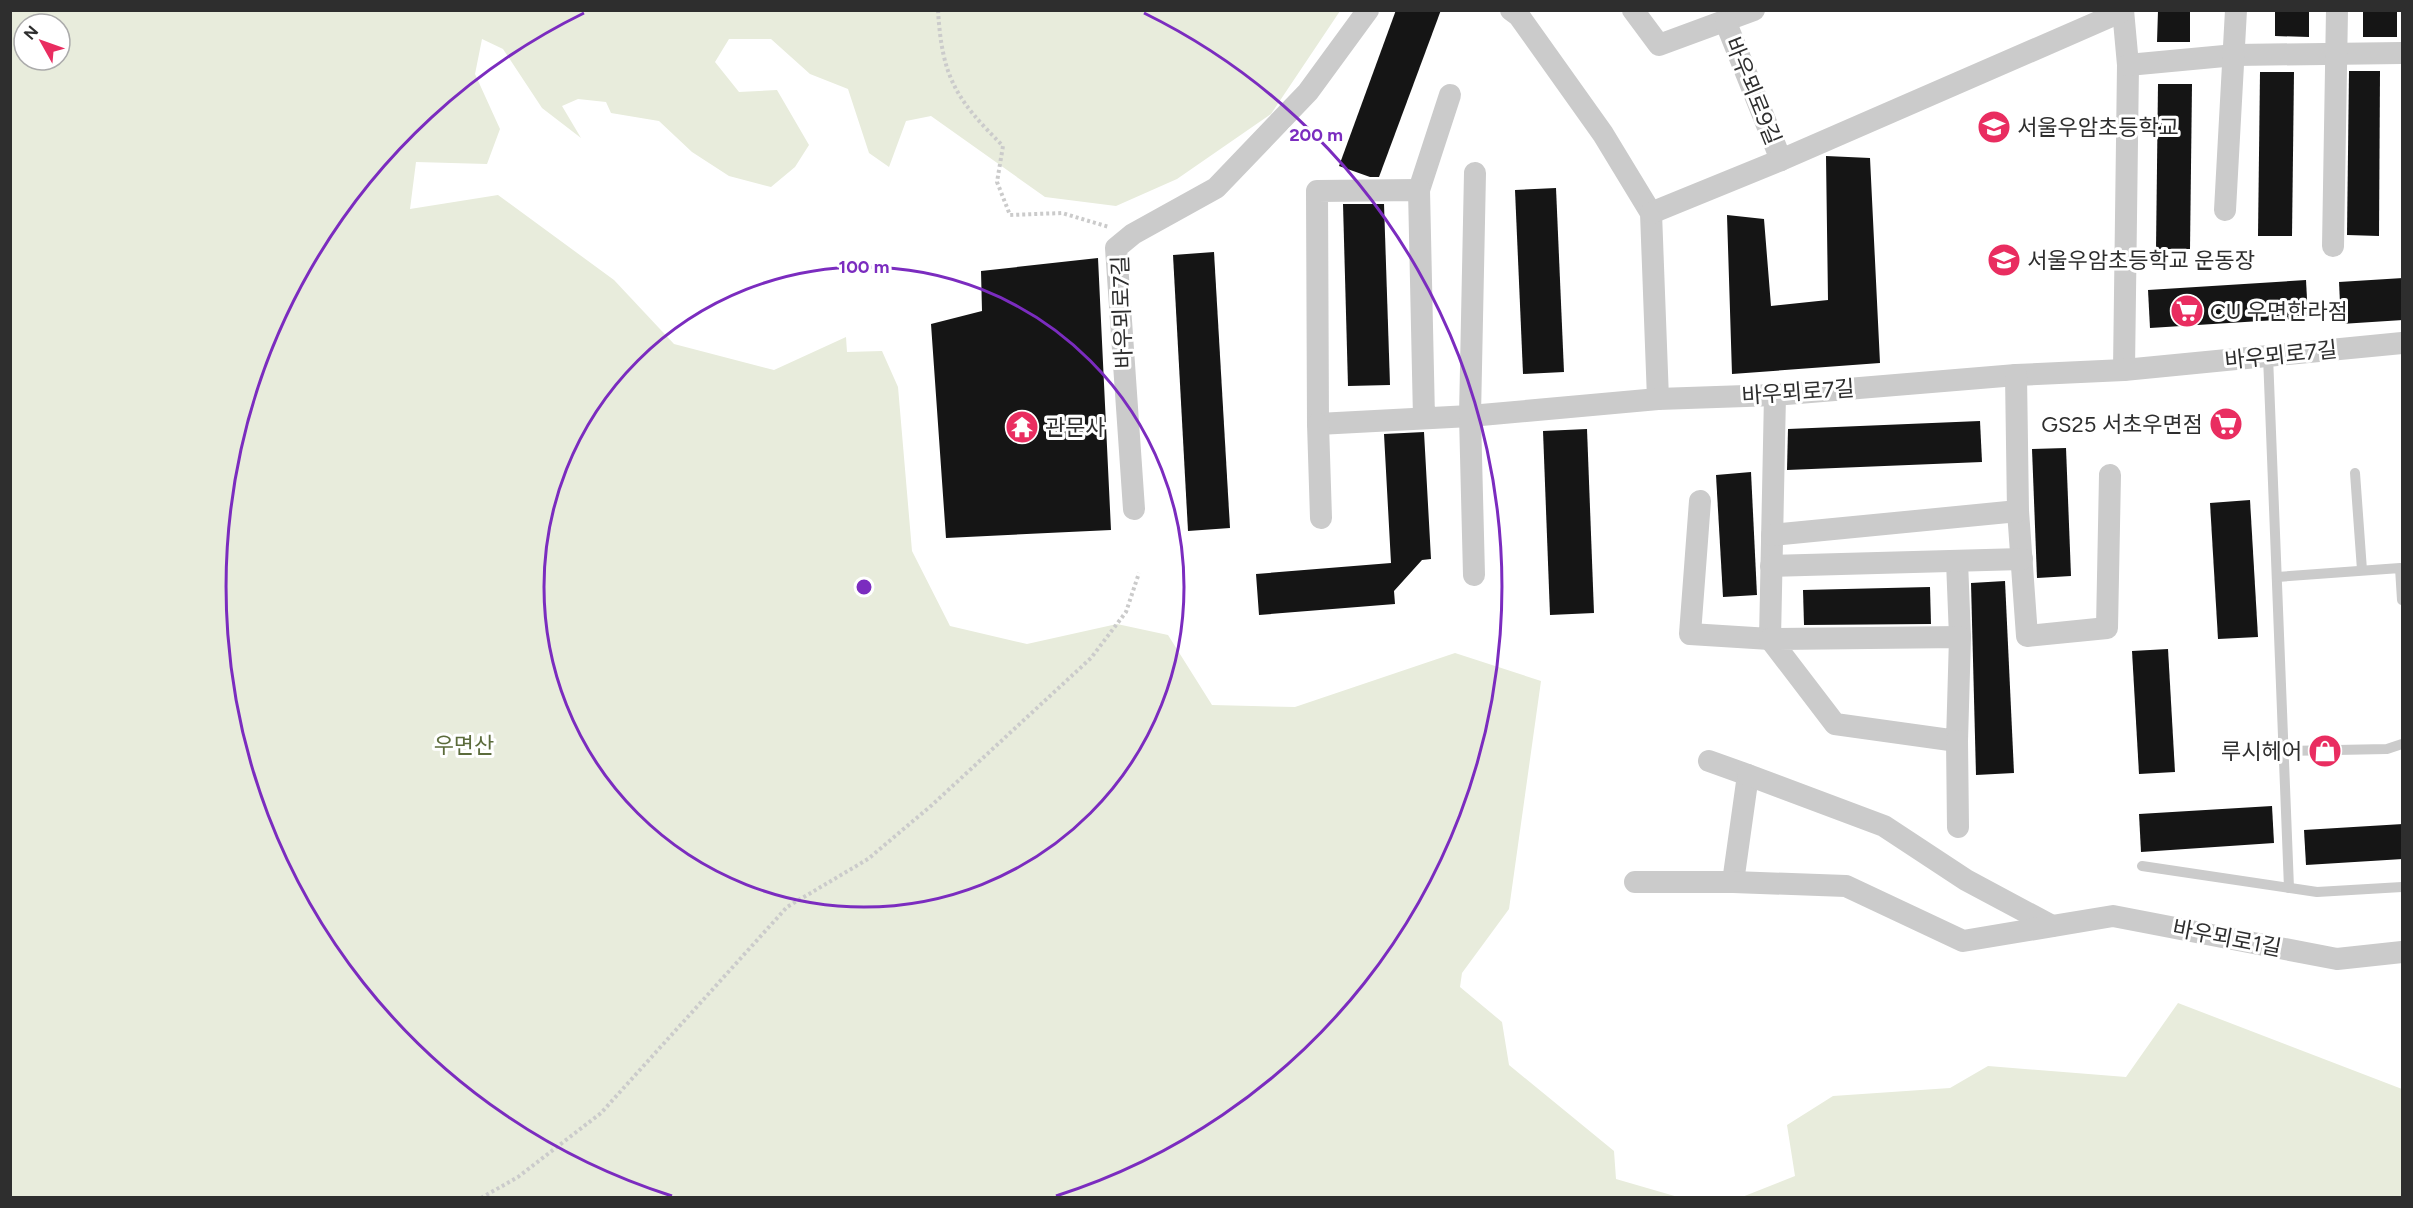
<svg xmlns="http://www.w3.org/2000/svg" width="2413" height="1208" font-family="Figtree,'Noto Sans KR',sans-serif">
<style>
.green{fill:#e8ecdc;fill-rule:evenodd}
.building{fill:#151515}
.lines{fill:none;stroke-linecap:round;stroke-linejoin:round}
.path{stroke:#cbcbcb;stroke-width:4;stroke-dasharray:3 3;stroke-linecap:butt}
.lane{stroke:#cbcbcb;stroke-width:10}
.street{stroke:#cbcbcb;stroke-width:22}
.ring{fill:none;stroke:#7b2cbf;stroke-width:3}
.labels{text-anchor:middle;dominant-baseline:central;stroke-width:6;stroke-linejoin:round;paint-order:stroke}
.street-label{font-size:22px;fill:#2e2e2e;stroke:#fff}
.poi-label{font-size:22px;fill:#2e2e2e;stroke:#fff;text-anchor:start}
.park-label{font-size:22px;fill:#5b6b3b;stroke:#fff}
.centre{fill:#7b2cbf;stroke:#fff;stroke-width:3}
.ring-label{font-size:18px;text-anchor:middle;font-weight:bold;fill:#7b2cbf;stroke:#fff;stroke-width:6;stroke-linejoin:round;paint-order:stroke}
</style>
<rect width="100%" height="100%" fill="#fff"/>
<g class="green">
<path d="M10 11H1340L1271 114 1177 179 1116 206 1045 197 931 116 906 121 889 167 869 153 848 89 810 74 771 39H729L715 62 739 92 777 90 809 145 795 167 771 187 729 176 692 152 659 121 611 113 606 102 578 99 562 106 581 138 542 108 503 49 482 39 475 74 500 129 487 164 416 162 410 209 498 195 614 280 674 344 774 370 846 337 847 352 882 351 898 387 912 551 950 626 1027 644 1117 624 1168 635 1212 705 1295 707 1455 653 1541 681 1509 909 1462 973 1460 987 1502 1022 1509 1065 1614 1151 1616 1179 1678 1197H11ZM24 24H60V60H24Z"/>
<path d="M2178 1003 2402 1089V1197H1742L1795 1176 1787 1125 1833 1096 1950 1088 1988 1066 2126 1077Z"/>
</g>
<g class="building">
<path d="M1396 10H1441L1379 177H1370L1339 166Z"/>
<path d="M2158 10H2190V42H2157Z"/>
<path d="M2275 10H2309V37L2275 36Z"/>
<rect x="2363" y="10" width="34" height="27"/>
<path d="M2349 71H2380L2379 236 2347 235Z"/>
<path d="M2260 72H2294L2292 236H2258Z"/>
<path d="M2158 84H2192L2190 249H2156Z"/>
<path d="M1826 156 1870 158 1880 363 1732 374 1727 215 1764 219 1771 306 1828 300Z"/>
<path d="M1556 188 1564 372 1523 374 1515 190Z"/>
<path d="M1343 204H1384L1390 385 1348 386Z"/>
<path d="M1214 252 1230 528 1188 531 1173 255Z"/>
<path d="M1098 258 1111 530 946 538 931 324 982 311 981 271Z"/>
<path d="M2403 278V320L2341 324 2339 282Z"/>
<path d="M2306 280 2308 318 2150 328 2148 290Z"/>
<path d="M1980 421 1982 462 1787 470 1788 429Z"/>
<path d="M1587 429 1594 613 1550 615 1543 431Z"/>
<path d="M1424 432 1431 559 1422 560 1394 591 1395 604 1259 615 1256 574 1391 563 1384 434Z"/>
<path d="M2066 448 2071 576 2037 578 2032 449Z"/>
<path d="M1751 472 1757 595 1723 597 1716 475Z"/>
<path d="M2250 500 2258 637 2218 639 2210 503Z"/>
<path d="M2005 581 2014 773 1976 775 1971 583Z"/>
<path d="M1930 587 1931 624 1804 625 1803 590Z"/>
<path d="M2168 649 2175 772 2139 774 2132 651Z"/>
<path d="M2272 806 2274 843 2141 852 2139 814Z"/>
<path d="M2403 824V859L2306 865 2304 830Z"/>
</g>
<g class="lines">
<g class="path">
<path d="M938 10C942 78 956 99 1003 146L997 182 1010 215 1062 213 1109 227"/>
<path d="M481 1198 518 1177 601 1113 787 907 868 859 932 805 1091 658 1126 612 1139 573"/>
</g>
<g class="lane">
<path d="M2268 356 2289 888"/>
<path d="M2355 473 2362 570"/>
<path d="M2277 577 2400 568 2402 600"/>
<path d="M2284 751 2387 749 2402 744"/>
<path d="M2142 866 2317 892 2402 887"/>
</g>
<g class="street">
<path d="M1511 10 1519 16 1603 134 1651 213 1658 399"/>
<path d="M1633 10 1659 45 1754 10"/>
<path d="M2123 10 2128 65 2124 370"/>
<path d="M1726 23 1781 160"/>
<path d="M2128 65 2235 55 2402 53"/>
<path d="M1419 190 1450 95"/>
<path d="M2225 210 2236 10"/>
<path d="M1651 213 1781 160 2123 11"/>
<path d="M2333 246 2337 10"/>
<path d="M1424 418 1419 190 1317 191 1318 424 1470 416 1658 399 1775 395 2016 375 2124 370 2402 343"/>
<path d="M1318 424 1321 518"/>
<path d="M1700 501 1690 634 1770 639 1775 395"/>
<path d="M1134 509 1116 248 1133 234 1216 188 1308 92 1368 10"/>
<path d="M2018 511 2027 636 2107 628 2110 475"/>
<path d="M1772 535 2018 511 2016 375"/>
<path d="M1957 561 1960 637"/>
<path d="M1771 566 2022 559"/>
<path d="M1474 575 1470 416 1475 173"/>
<path d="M1960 637 1957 741 1835 724 1770 639Z"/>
<path d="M1957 741 1958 827"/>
<path d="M1709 761 1748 775 1733 882"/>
<path d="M1748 775 1884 826 1966 880 2052 926"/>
<path d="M1635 882H1733L1846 886 1963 941 2113 916 2337 959 2402 952"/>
</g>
</g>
<g class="ring">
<circle cx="864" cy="587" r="320"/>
<path d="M672 1196A639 639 0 0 1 584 13M1144 13A639 639 0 0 1 1056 1196"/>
</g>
<defs>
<g id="school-disc" transform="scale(1.725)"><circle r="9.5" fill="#e92d60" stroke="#fff"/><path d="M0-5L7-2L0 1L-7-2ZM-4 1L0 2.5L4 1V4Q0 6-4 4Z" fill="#fff"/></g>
<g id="supermarket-disc" transform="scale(1.725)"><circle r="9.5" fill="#e92d60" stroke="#fff"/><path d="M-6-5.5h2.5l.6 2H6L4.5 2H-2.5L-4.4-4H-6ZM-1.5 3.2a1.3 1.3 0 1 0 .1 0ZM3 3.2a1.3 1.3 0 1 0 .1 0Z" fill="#fff"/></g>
<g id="temple-disc" transform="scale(1.725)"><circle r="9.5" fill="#e92d60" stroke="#fff"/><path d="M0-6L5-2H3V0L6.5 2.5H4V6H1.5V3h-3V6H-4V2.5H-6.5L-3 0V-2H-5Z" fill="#fff"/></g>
<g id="shop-disc" transform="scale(1.725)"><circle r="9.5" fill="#e92d60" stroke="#fff"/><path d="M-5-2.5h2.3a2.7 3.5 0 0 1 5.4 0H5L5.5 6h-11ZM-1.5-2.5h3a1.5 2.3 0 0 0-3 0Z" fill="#fff"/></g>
</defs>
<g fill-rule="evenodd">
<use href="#school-disc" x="1994" y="127"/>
<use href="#school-disc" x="2004" y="260"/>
<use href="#supermarket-disc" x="2187" y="311"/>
<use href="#supermarket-disc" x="2226" y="424"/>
<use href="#temple-disc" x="1022" y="427"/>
<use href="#shop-disc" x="2325" y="751"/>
</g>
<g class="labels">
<g class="street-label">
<text transform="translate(1753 91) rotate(68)">바우뫼로9길</text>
<text transform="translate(1122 312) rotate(-92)">바우뫼로7길</text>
<text transform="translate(2281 355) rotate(-6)">바우뫼로7길</text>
<text transform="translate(1798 392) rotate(-4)">바우뫼로7길</text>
<text transform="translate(2227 938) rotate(11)">바우뫼로1길</text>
</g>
<g class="poi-label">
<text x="2017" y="127">서울우암초등학교</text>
<text x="2027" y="260">서울우암초등학교 운동장</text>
<text x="2210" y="311">CU 우면한라점</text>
<text x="2203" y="424" text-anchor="end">GS25 서초우면점</text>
<text x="1045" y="427">관문사</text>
<text x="2302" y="751" text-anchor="end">루시헤어</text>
</g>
<g class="park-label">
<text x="464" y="745">우면산</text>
</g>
</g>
<circle cx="864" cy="587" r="9" class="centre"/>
<g class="ring-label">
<text x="1316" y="141">200 m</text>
<text x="864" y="273">100 m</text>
</g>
<rect width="2413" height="1208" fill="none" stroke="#2e2e2e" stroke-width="24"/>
<g transform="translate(42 42) rotate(310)"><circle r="28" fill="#ffffff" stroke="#ababab" stroke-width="1.5"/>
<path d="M0-4.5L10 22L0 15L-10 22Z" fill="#e92d60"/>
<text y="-9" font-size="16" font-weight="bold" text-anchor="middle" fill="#2e2e2e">N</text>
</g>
</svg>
